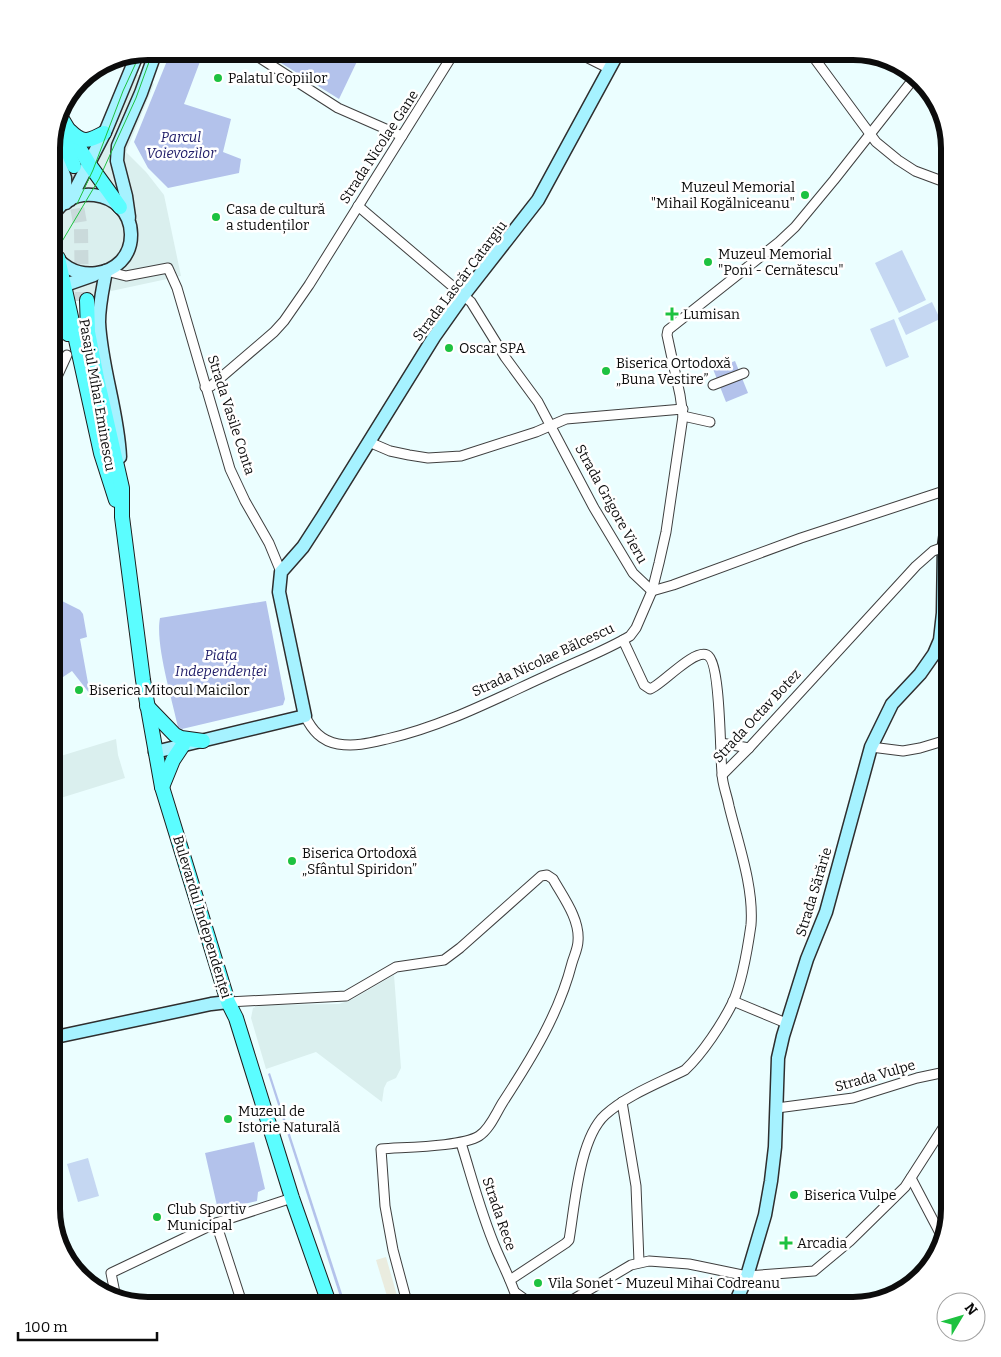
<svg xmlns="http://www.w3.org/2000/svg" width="1001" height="1357" font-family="Bitter,serif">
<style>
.industrial{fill:#eaecdf}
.green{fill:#b3c2eb}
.pitch{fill:#c5d7f2}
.plaza{fill:#daefee}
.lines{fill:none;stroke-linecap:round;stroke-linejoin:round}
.primary-tunnel{stroke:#cadadb;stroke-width:14;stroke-dasharray:14 7;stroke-linecap:butt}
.street-casing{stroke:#3f3f3f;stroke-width:11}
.secondary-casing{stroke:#2e2e2e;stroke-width:15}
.primary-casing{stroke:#1d1d1d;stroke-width:16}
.street{stroke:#fff;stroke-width:9}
.secondary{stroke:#a6f2ff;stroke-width:12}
.primary{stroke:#5bfdff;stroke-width:14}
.tram{stroke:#1ec240;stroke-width:1}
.poi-dot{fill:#1ec240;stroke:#fff;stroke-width:2}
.labels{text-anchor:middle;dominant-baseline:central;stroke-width:5;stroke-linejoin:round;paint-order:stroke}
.poi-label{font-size:14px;fill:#0c0c0c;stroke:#fff;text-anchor:start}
.park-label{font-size:14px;font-style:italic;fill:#1d1a66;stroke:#fff}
.street-label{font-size:14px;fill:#0c0c0c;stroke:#fff}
.rim{fill:none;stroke:#0c0c0c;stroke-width:6}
</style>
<rect width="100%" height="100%" fill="#ebfeff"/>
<path class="industrial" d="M386 1257 400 1306H390L376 1260Z"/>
<g class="green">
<path d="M171 51H204L184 104 231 119 223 152 241 159 239 173 168 188 148 168 134 142Z"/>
<path d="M276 51H362L339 99 281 63 272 55Z"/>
<path d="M735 361 748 393 726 402 713 369Z"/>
<path d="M54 597 80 610 83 614 87 637 80 639 90 694 72 671 51 685V602Z"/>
<path d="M266 601 285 699 283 705 182 729 178 727C172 699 155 644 160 618Z"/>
<path d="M270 1073 346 1306H343L268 1074Z"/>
<path d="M254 1142 265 1189 258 1192 257 1201 218 1210 205 1153Z"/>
</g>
<g class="pitch">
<path d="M902 250 926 300 899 313 875 263Z"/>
<path d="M932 302 940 319 906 335 898 318Z"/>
<path d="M894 319 909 357 886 367 870 329Z"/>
<path d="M88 1158 99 1196 78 1202 67 1164Z"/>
</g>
<g class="plaza">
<path d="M128 69 154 84 126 152 146 172 164 195 181 276 51 304V178L53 174 51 151 102 128Z"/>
<path d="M116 739 118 755 125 778 51 801V759Z"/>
<path d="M394 975 401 1068 396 1078 387 1082 384 1088 382 1102 316 1052 266 1069 251 1018 253 1008 262 1005 339 1004 353 999Z"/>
</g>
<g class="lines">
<path class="primary-tunnel" d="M70 167 81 229 82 301"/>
<g class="street-casing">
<g id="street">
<path d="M253 51 260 58 338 108 402 136"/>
<path d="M574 51 610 69"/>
<path d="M809 51 876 142 898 160 915 171 950 184"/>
<path d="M358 206 471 302 505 357 538 402 594 508 633 573 652 591"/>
<path d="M106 271 126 276 168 268 177 288 230 469 245 501 269 543 281 572"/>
<path d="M713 385 744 373"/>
<path d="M205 387 211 386 274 332 284 321 309 285 455 51"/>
<path d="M51 390 67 355"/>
<path d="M683 416 710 422"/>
<path d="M369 442 390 451 409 455 428 458 461 456 536 432 566 419 683 409"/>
<path d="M652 591 673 585 801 538 950 489"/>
<path d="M305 716C312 730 321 741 338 744 355 747 370 743 387 739 444 726 495 699 548 675 575 662 605 651 630 636L636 628 652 591 659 563 666 532 683 416 680 395 667 335 668 330 779 242 795 227 834 180 915 77"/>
<path d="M721 743 749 748"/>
<path d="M871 747 903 751 920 748 950 739"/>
<path d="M722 775 749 748 916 566 933 551 944 547"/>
<path d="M950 975 946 966 950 953"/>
<path d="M733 1001 786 1023"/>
<path d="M228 1002 346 996 396 967 444 960 460 948 541 876 547 875 553 879C563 897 580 919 578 941 578 948 574 956 572 963 559 1014 531 1059 503 1102 496 1113 490 1129 479 1136 461 1147 404 1147 381 1149L385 1206 393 1250 408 1306"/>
<path d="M622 1102 636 1186 639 1262"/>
<path d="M777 1108 853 1098 917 1078 950 1071"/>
<path d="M461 1143C472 1178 481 1214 496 1249 504 1268 514 1286 519 1306"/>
<path d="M911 1178 942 1237"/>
<path d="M216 1223 243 1306"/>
<path d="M510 1280 566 1243 569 1240C575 1205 579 1139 605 1115 627 1095 659 1083 685 1070 703 1053 722 1024 733 1002 742 982 748 946 751 925 754 887 738 843 729 806 727 795 722 784 722 773 720 756 721 661 707 655 693 649 662 685 650 689L644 685 623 640"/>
<path d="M516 1293 534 1306"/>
<path d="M116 1298 111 1273 216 1223 292 1198"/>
<path d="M562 1306 631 1265 649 1261 689 1264 747 1276 814 1271 850 1241 905 1187 950 1117"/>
</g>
</g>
<g class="secondary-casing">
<g id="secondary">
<path d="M52 141 65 178 66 203"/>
<path d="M70 200 106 130 137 55"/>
<path d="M129 217 126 196 117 161 118 146 141 93 156 51"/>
<path d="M51 245C63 288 132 281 131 234 130 188 62 180 51 223"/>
<path d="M106 271C103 288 99 304 99 322 101 367 118 411 120 457"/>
<path d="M51 290 94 275"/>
<path d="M155 752 305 716 279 592 281 572 303 547 323 516 434 337 463 296 538 200 619 51"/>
<path d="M51 1038 211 1004 228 1002"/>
<path d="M734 1306 747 1276 765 1215 771 1181 775 1147 778 1058 783 1036 807 959 826 912 871 747 892 704 920 674 934 654 940 640 943 613 944 547 950 502"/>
</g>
</g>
<g class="primary-casing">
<g id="primary">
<path d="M59 114 89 164 120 207"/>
<path d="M59 130 74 166"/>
<path d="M70 131C83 144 89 141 104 133"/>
<path d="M58 258 101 453 116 500"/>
<path d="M87 300 88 332 97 378 122 488V517L143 680 162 787 228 1002 236 1018 292 1198 330 1306"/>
<path d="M51 307 61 317 68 334"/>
<path d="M147 706 175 735 181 738 203 741"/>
<path d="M162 787 173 760 183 745"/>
</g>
</g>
<use href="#street" class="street"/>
<use href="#secondary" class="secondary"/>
<use href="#primary" class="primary"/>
<g class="tram">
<path d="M77 204 93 170 123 91 140 54"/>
<path d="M51 260 99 179 136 98 153 51"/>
</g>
</g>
<g class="poi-dot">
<circle cx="218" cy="78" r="5"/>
<circle cx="805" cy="195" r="5"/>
<circle cx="216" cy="217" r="5"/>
<circle cx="708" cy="262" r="5"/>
<path d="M669.5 306.5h5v5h5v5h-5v5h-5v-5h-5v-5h5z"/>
<circle cx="449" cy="348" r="5"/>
<circle cx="606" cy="371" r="5"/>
<circle cx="79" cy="690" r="5"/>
<circle cx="292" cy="861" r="5"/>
<circle cx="228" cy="1119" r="5"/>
<circle cx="794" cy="1195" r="5"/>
<circle cx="157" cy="1217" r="5"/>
<path d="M783.5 1235.5h5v5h5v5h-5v5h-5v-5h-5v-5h5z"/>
<circle cx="538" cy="1283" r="5"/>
</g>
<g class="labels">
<g class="poi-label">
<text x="228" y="78">Palatul Copiilor</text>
<text x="795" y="187" text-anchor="end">Muzeul Memorial<tspan x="795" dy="16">"Mihail Kogălniceanu"</tspan></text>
<text x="226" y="209">Casa de cultură<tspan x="226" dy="16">a studenților</tspan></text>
<text x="718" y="254">Muzeul Memorial<tspan x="718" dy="16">"Poni - Cernătescu"</tspan></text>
<text x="683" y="314">Lumisan</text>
<text x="459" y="348">Oscar SPA</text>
<text x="616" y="363">Biserica Ortodoxă<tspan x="616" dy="16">„Buna Vestire”</tspan></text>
<text x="89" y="690">Biserica Mitocul Maicilor</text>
<text x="302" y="853">Biserica Ortodoxă<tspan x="302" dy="16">„Sfântul Spiridon”</tspan></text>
<text x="238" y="1111">Muzeul de<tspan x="238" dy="16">Istorie Naturală</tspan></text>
<text x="804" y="1195">Biserica Vulpe</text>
<text x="167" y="1209">Club Sportiv<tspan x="167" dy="16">Municipal</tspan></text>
<text x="797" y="1243">Arcadia</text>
<text x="548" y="1283">Vila Sonet - Muzeul Mihai Codreanu</text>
</g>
<g class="park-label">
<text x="181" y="137">Parcul<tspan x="181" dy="16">Voievozilor</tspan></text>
<text x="221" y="655">Piața<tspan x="221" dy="16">Independenței</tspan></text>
</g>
<g class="street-label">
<text transform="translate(379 147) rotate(-57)">Strada Nicolae Gane</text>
<text transform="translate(460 281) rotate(-53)">Strada Lascăr Catargiu</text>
<text transform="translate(97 395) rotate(80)">Pasajul Mihai Eminescu</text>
<text transform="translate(231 415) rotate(72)">Strada Vasile Conta</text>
<text transform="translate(611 504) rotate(61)">Strada Grigore Vieru</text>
<text transform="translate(543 660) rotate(-25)">Strada Nicolae Bălcescu</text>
<text transform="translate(757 716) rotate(-47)">Strada Octav Botez</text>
<text transform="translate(814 892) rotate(-73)">Strada Sărărie</text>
<text transform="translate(202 917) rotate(73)">Bulevardul Independenței</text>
<text transform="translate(875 1076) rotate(-16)">Strada Vulpe</text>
<text transform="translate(499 1214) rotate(71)">Strada Rece</text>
</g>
</g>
<path d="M0 0H1001V1357H0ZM148 60H853A88 88 0 0 1 941 148V1209A88 88 0 0 1 853 1297H148A88 88 0 0 1 60 1209V148A88 88 0 0 1 148 60Z" fill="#fff" fill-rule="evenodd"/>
<path class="rim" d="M148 60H853A88 88 0 0 1 941 148V1209A88 88 0 0 1 853 1297H148A88 88 0 0 1 60 1209V148A88 88 0 0 1 148 60Z"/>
<g transform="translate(961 1317) rotate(52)"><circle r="24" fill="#ffffff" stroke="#9e9e9e"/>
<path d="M0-4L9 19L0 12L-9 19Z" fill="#1ec240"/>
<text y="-8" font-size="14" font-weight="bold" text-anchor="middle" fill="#0c0c0c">N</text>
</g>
<path d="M18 1332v8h139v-8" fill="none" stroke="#0c0c0c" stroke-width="2.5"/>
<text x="25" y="1332" font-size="15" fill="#0c0c0c" stroke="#ffffff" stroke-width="4" paint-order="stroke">100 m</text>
</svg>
